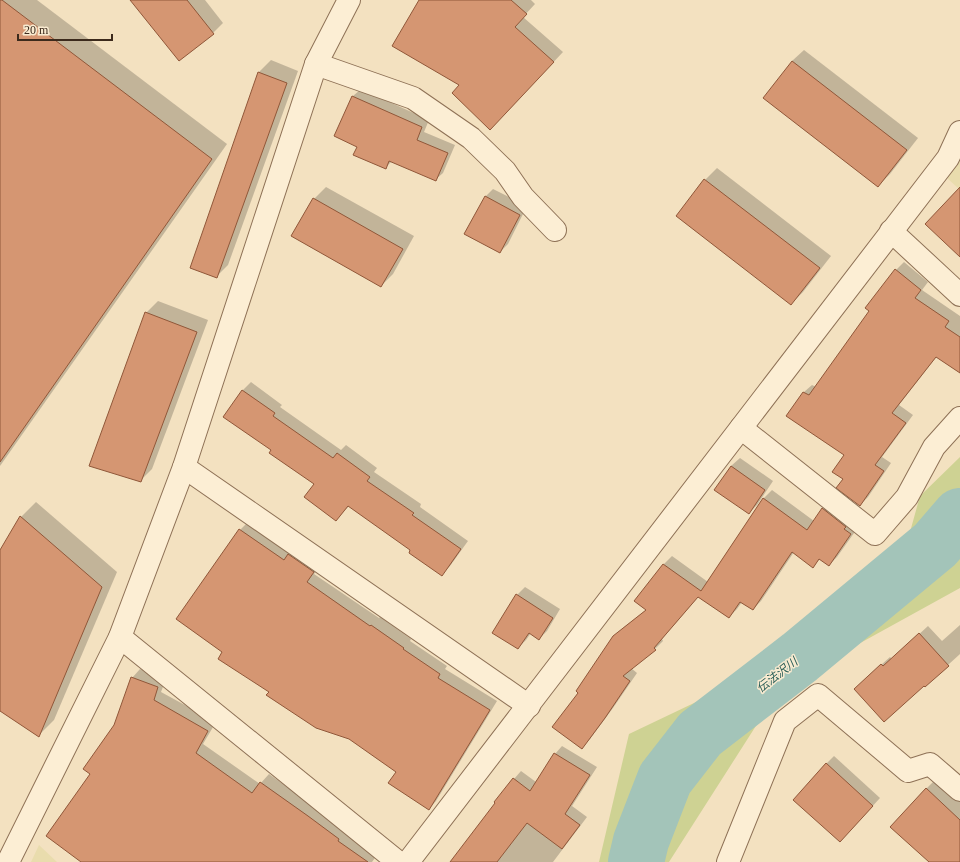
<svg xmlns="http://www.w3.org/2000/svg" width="960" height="862" font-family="'Times New Roman','Noto Sans JP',serif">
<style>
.farmland{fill:#e9dcad}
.green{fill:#ced293}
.shadow{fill:#0003}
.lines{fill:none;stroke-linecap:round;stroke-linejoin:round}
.river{stroke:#a3c4b9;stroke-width:56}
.building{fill:#d59672;stroke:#905739}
.minor-casing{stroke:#8e7156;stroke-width:24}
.minor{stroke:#fceed4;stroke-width:22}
.labels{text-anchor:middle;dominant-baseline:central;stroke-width:3;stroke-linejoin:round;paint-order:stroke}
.water-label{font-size:12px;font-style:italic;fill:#295d57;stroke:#f9ebd1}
</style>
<rect width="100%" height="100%" fill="#f3e1c0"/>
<g class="farmland">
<path d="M960 159V190L947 178Z"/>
<path d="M39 845 57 862H31Z"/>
</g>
<path class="green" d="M960 457V588L853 647 768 707 669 862H599L629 734 715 693 813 626 910 532 920 496Z"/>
<g class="shadow">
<path d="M0 0H37L227 144 0 466Z"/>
<path d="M131 0H205L223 23 213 33 179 60Z"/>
<path d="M421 0H531L535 4 523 17 563 52 500 119 460 85Z"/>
<path d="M804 50 918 138 890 174 878 186 792 61Z"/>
<path d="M271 60 298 71 228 265 216 277 191 267 259 72Z"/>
<path d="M361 89 429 120 424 132 455 145 443 173 435 180 392 161 385 168 358 146 335 136 353 96Z"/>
<path d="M717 168 831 256 803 292 791 304 677 216 705 180Z"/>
<path d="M326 187 414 236 393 274 381 286 314 199Z"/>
<path d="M493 189 527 206 508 244 500 252 485 197Z"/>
<path d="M904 262 928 282 922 290 960 316V372L937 356 899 405 913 415 882 457 891 463 868 497 860 505 844 478 845 454 788 416 804 392 812 385 816 387 871 311 896 270Z"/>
<path d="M158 301 208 320 152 469 140 481 146 313Z"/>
<path d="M251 382 282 405 280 407 341 450 346 445 377 468 374 472 421 504 420 507 468 541 450 566 442 574 412 550 349 506 336 520 315 484 273 450 225 416 243 390Z"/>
<path d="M740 458 773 481 757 505 749 513 715 490 731 466Z"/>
<path d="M772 490 814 521 823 509 831 501 859 526 837 557 829 565 820 559 813 566 794 552 761 601 753 609 742 602 737 609 729 617 698 597 662 639 663 641 655 649 631 668 637 673 613 708 590 739 582 747 579 692 614 637 623 628 646 610 635 601 664 564 672 556 708 582 764 498Z"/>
<path d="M36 502 117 572 54 720 39 735 0 710V552L21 517Z"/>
<path d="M248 522 321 564 314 574 379 618 380 617 411 639 410 641 447 666 445 669 497 701 436 801 429 809 398 771 349 738 270 691 224 652 177 619 240 530Z"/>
<path d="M525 587 560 609 547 631 539 639 531 633 526 640 518 648 517 595Z"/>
<path d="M960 625V654L925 686 863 681 890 657 892 659 928 626 942 641Z"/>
<path d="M140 669 166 679 161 692 216 722 203 744 260 784 269 774 317 808 377 855 372 862H83L92 774 115 726 132 678Z"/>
<path d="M562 746 597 767 572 806 587 817 553 862H460L514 779 521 771 536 782 555 754Z"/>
<path d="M834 756 880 798 848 833 826 764Z"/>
<path d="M938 777 960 797V862H930L926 789Z"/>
</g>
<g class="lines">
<path class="river" d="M636 862 641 841 665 779 700 734 800 657 935 545 960 516"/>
</g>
<g class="building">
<path d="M0 0H2L212 159 0 462Z"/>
<path d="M130 0H187L214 34 179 61Z"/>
<path d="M419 0H511L527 14 515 27 554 62 490 130 452 93 459 85 392 46Z"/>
<path d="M792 61 907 150 878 187 763 98Z"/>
<path d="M258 72 287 83 217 278 190 268Z"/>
<path d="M352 96 422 127 417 140 448 153 436 181 389 161 386 169 353 155 357 147 334 136Z"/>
<path d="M704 179 820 268 791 305 676 216Z"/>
<path d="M960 187V257L925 224Z"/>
<path d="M485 196 520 215 500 253 464 234Z"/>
<path d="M313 198 403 249 381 287 291 236Z"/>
<path d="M895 269 921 290 915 298 949 321 945 327 960 337V373L936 357 892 413 906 423 875 465 884 471 860 506 836 488 843 479 832 472 844 455 786 416 803 392 809 395 869 311 865 308Z"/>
<path d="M145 312 197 332 141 482 89 466Z"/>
<path d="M242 390 275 413 273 416 333 458 337 453 370 477 367 481 414 513 412 515 461 549 442 576 409 553 410 550 348 506 336 521 304 497 314 484 269 453 271 450 223 417Z"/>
<path d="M731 466 765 490 749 514 714 490Z"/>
<path d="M763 498 807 530 822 508 846 527 844 529 851 534 829 566 819 559 813 568 792 552 753 610 740 602 729 618 698 597 654 648 656 650 623 676 630 681 605 718 582 749 552 727 578 693 576 691 613 636 646 610 634 601 663 564 701 591Z"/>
<path d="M20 516 102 587 39 737 0 711V550Z"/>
<path d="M239 529 284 560 288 554 314 572 307 582 370 626 371 625 404 648 403 649 440 674 438 678 490 710 429 810 388 783 396 772 349 739 316 728 266 695 269 692 218 659 222 652 176 619Z"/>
<path d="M516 594 553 618 539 640 529 633 518 649 492 633Z"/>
<path d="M919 633 949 666 925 687 924 686 884 722 854 689 881 664 883 666Z"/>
<path d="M131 677 158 687 154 700 208 731 196 753 252 793 260 782 308 816 339 839 338 841 368 862H81L46 836 90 774 83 769 114 725Z"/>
<path d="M554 753 590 775 565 814 580 825 562 849 527 823 497 862H450L495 803 494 802 513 778 530 791Z"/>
<path d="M826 763 873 806 840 842 793 800Z"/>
<path d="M926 788 960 820V862H929L890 827Z"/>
</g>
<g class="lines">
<g class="minor-casing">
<g id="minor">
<path d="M316 64 413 98 471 138 505 171 523 197 555 230"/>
<path d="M891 231 960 295"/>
<path d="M741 428 875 534 907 497 934 447 960 418"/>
<path d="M184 467 529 706"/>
<path d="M120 637 398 862"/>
<path d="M8 862 120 637 184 467 316 64 349 0"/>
<path d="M408 862 948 158 960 132"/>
<path d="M728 862 785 721 818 695 908 771 930 764 960 790"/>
</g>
</g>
<use href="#minor" class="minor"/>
</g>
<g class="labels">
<g class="water-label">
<text transform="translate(777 675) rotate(-38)">伝法沢川</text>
</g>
</g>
<path d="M18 34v6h94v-6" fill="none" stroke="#3c2a1c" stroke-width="2"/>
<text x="24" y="34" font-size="12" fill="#3c2a1c" stroke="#f9ebd1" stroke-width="3" paint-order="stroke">20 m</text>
</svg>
